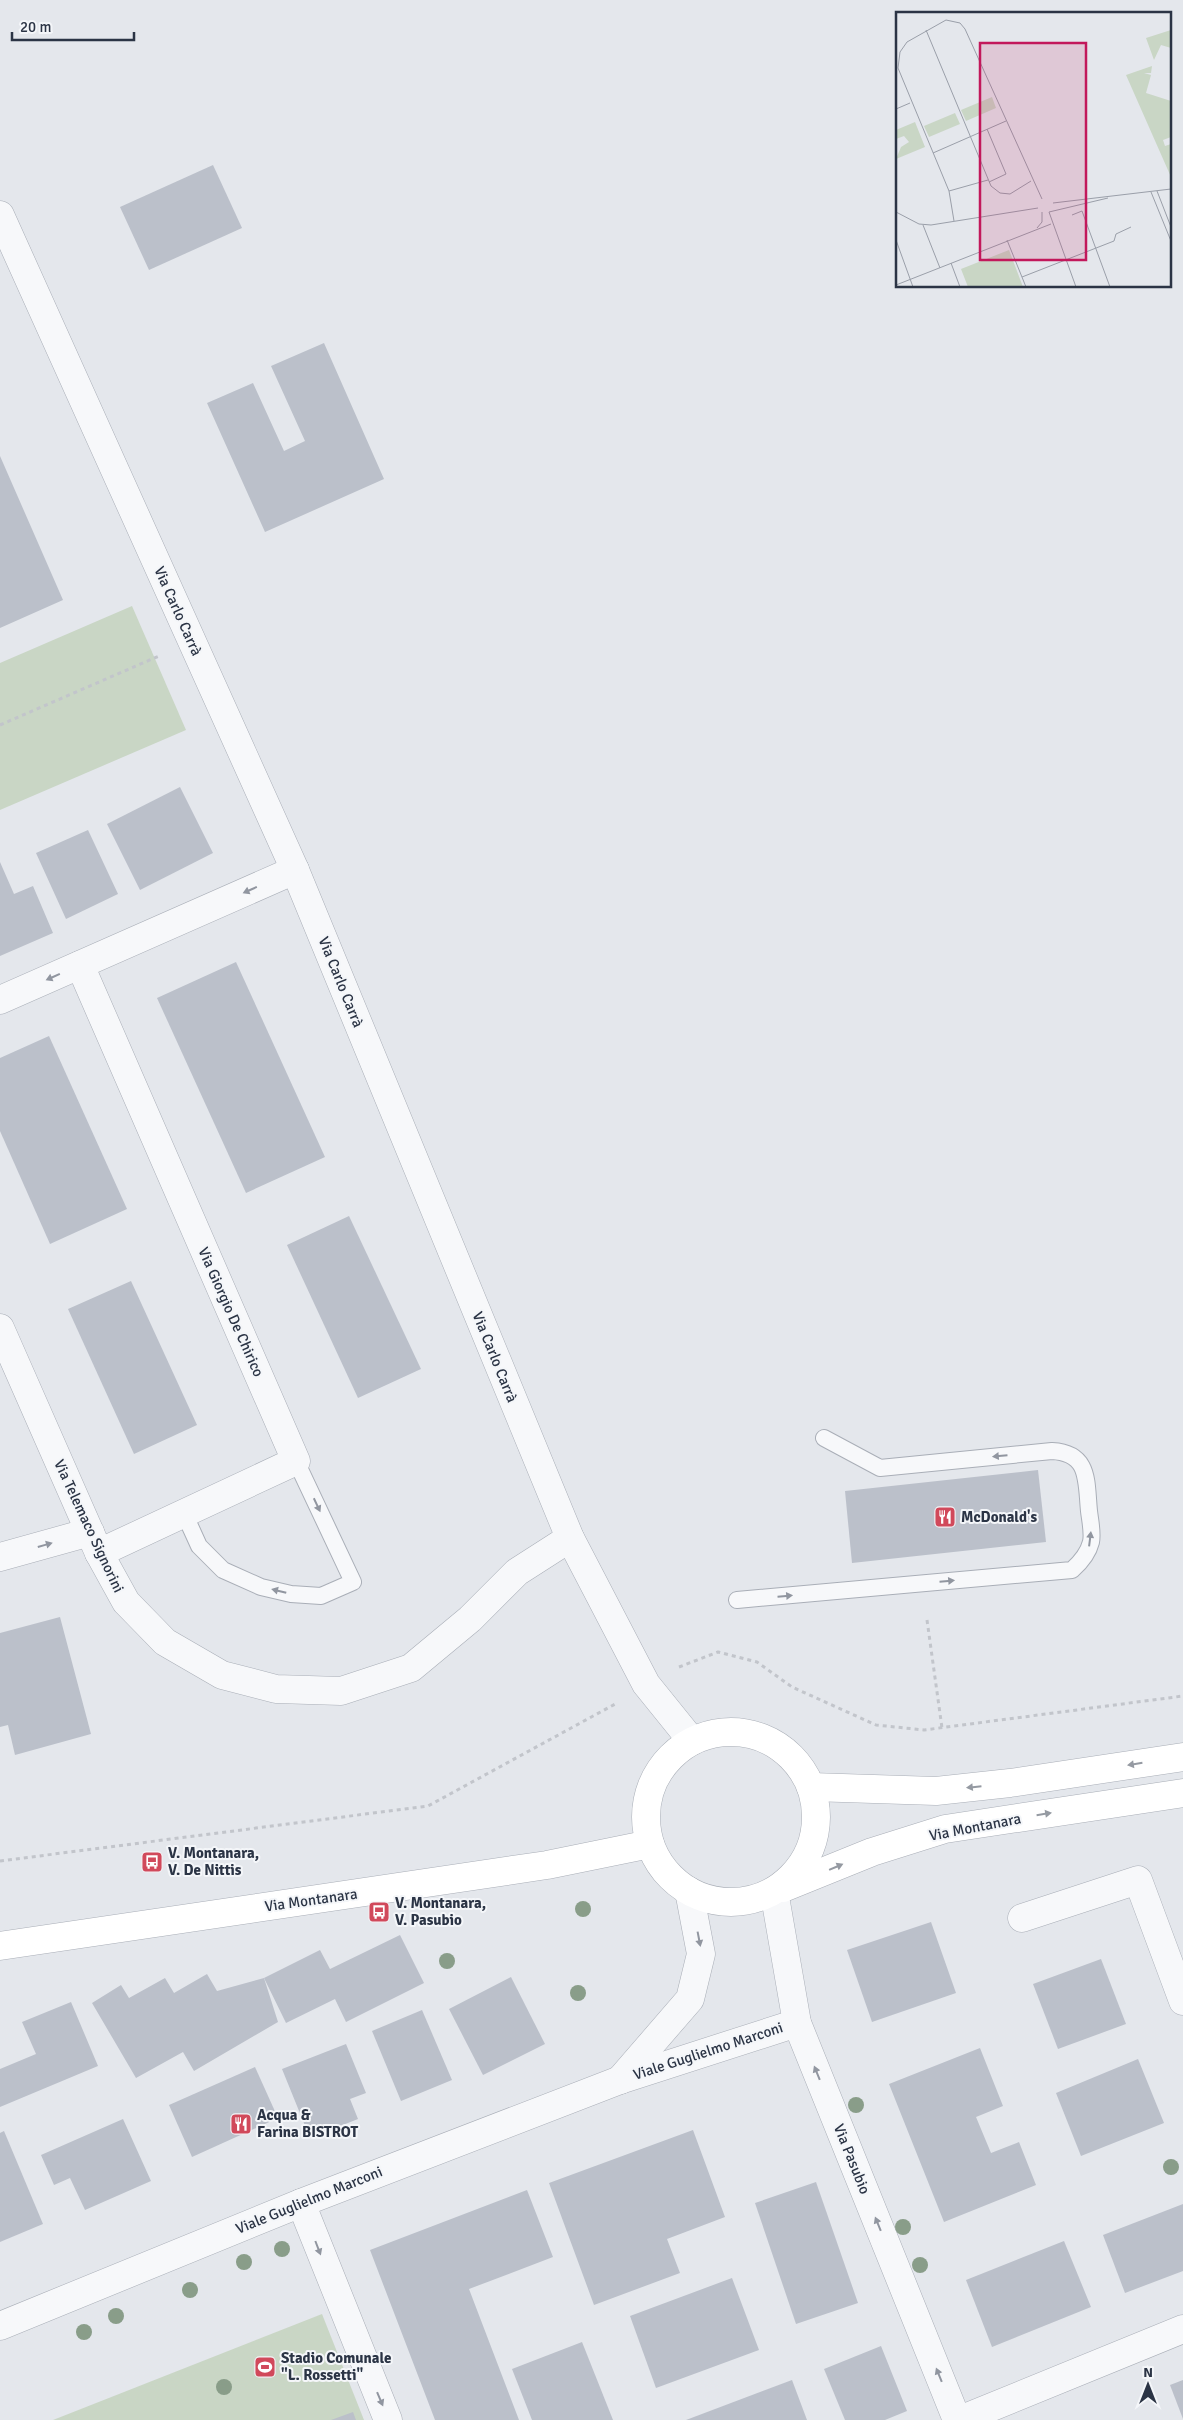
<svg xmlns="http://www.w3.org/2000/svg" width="1183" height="2420" font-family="Signika,sans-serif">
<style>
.green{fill:#c9d6c5}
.building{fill:#bbc0ca}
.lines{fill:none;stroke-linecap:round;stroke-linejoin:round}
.service-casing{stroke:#a9aeb7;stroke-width:18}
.minor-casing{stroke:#a9aeb7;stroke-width:29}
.secondary-casing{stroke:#a9aeb7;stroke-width:29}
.path{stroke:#c2c5cb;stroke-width:3;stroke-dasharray:4 4;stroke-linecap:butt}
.service{stroke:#f7f8fa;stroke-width:16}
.minor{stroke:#f7f8fa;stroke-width:28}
.secondary{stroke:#fff;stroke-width:28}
.tree{fill:#899d89}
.oneway{fill:#9196a0}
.oneway2{fill:#959aa2}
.labels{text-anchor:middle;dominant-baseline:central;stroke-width:4;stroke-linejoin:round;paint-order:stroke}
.street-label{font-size:15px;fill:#2b3445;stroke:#f4f6f9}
.poi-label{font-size:15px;font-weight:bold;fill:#2b3445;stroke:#f4f6f9;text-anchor:start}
.inset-road{fill:none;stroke:#9a9fa9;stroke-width:1}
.view{fill:#c2185b;fill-opacity:0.15;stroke:#c2185b;stroke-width:2.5}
.inset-edge{fill:none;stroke:#2b3445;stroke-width:2.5}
</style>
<rect width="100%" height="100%" fill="#e4e7ec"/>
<g class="green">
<path d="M132 606 186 730 0 810V663Z"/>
<path d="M322 2314 364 2420H53Z"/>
</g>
<g class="building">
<path d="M213 165 242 228 149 270 120 207Z"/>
<path d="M324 343 384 479 265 532 207 403 253 383 284 451 305 441 271 366Z"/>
<path d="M0 456 63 600 0 628Z"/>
<path d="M180 787 213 853 140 890 107 824Z"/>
<path d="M88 830 118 894 66 919 36 853Z"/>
<path d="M0 862 14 894 33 886 53 933 0 956Z"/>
<path d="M236 962 325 1157 246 1193 157 998Z"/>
<path d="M49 1036 127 1209 50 1244 0 1131V1058Z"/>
<path d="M349 1216 421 1369 358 1398 287 1245Z"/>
<path d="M131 1281 197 1425 134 1454 68 1309Z"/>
<path d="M1038 1470 1046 1542 852 1563 845 1491Z"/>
<path d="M60 1617 91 1734 15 1755 8 1725 0 1727V1633Z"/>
<path d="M931 1922 956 1993 872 2022 847 1950Z"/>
<path d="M400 1935 424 1983 346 2022 335 1999 286 2023 264 1978 320 1950 330 1969Z"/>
<path d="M1101 1959 1126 2024 1058 2049 1033 1984Z"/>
<path d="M207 1974 217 1991 264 1978 278 2022 194 2071 183 2052 136 2078 92 2003 121 1985 129 1998 165 1978 174 1993Z"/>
<path d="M511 1977 545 2044 483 2075 449 2009Z"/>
<path d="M71 2002 98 2066 0 2107V2069L36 2054 22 2022Z"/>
<path d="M422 2010 452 2080 401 2101 372 2031Z"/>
<path d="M346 2044 366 2093 350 2099 358 2119 310 2138 282 2069Z"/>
<path d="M980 2048 1003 2106 976 2117 991 2153 1019 2142 1036 2185 944 2222 889 2084Z"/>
<path d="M1138 2059 1164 2123 1081 2156 1056 2093Z"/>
<path d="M255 2067 278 2118 192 2157 169 2105Z"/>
<path d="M123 2119 151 2181 85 2210 70 2178 54 2185 41 2155Z"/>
<path d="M693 2130 725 2217 667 2239 680 2273 594 2305 549 2183Z"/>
<path d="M4 2131 43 2224 0 2242V2133Z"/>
<path d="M816 2182 858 2303 796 2324 755 2203Z"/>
<path d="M527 2190 553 2257 469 2289 519 2420H435L370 2250Z"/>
<path d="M1183 2204V2271L1125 2293 1103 2235Z"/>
<path d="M1064 2241 1091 2307 992 2347 966 2280Z"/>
<path d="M732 2278 759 2350 656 2388 630 2316Z"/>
<path d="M582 2342 613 2420H532L512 2369Z"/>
<path d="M881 2346 907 2411 885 2420H845L824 2369Z"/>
<path d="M792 2380 807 2420H686Z"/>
<path d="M1183 2380V2419L1170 2385Z"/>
<path d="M353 2412 356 2420H331Z"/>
</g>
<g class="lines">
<g class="service-casing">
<g id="service">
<path d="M184 1513 199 1546 223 1570 261 1587 291 1594 321 1596 353 1582 296 1461"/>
<path d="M737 1600 1072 1570C1081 1562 1088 1554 1091 1542 1093 1533 1090 1520 1089 1511 1086 1481 1090 1453 1052 1451L880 1468 824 1438"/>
</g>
</g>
<g class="minor-casing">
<g id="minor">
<path d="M0 215 295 870 570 1538 646 1684 692 1741"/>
<path d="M80 965 296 1461 99 1553"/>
<path d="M0 1000 295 870"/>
<path d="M0 1328 99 1553 126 1602 165 1642 222 1675 276 1689 341 1691 411 1668 470 1619 517 1572 570 1538"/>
<path d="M0 1557 90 1532"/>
<path d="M774 1891 797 2023 957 2420"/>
<path d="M1022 1918 1138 1880 1183 2001"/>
<path d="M620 2080 690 1999 701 1954 689 1891"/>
<path d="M301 2203 388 2420"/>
<path d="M0 2326 301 2203 620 2080 797 2023"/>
<path d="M960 2420 1183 2329"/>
</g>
</g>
<g class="secondary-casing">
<g id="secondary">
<circle cx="731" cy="1817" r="85"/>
<path d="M811 1787 936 1791 1010 1783 1183 1757"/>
<path d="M783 1888 872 1852 945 1829 1183 1793"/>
<path d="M0 1946 547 1865 650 1844"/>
</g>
</g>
<g class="path">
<path d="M0 725 159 656"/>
<path d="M927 1620 942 1728"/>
<path d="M679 1667 718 1652 757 1662 792 1687 876 1725 924 1730 1183 1696"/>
<path d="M0 1861 428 1806 617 1703"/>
</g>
<use href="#service" class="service"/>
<use href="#minor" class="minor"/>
<use href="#secondary" class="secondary"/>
</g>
<g class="tree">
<circle cx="583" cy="1909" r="8"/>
<circle cx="447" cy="1961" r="8"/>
<circle cx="578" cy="1993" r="8"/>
<circle cx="856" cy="2105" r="8"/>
<circle cx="1171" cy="2167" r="8"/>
<circle cx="903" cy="2227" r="8"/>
<circle cx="282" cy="2249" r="8"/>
<circle cx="244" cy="2262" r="8"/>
<circle cx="920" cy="2265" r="8"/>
<circle cx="190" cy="2290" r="8"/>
<circle cx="116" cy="2316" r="8"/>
<circle cx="84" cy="2332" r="8"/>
<circle cx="224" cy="2387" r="8"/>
</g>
<defs><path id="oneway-solid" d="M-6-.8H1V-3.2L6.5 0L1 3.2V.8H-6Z" transform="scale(1.25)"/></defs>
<g class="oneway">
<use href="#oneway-solid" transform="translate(250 890) rotate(156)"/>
<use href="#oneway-solid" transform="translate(53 977) rotate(156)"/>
<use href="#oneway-solid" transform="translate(1000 1456) rotate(175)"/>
<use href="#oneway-solid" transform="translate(317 1505) rotate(65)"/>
<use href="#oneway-solid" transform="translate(1090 1539) rotate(-83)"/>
<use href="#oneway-solid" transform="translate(45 1545) rotate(-16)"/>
<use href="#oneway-solid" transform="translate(947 1581) rotate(-5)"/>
<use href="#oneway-solid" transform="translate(279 1591) rotate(-166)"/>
<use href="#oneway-solid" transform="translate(785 1596) rotate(-5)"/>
<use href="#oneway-solid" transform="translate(699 1939) rotate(79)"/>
<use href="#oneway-solid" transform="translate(817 2073) rotate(-112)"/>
<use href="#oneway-solid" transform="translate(878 2224) rotate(-112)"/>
<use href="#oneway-solid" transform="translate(318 2248) rotate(69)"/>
<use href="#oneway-solid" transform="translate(939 2375) rotate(-112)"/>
<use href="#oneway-solid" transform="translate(380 2399) rotate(67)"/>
</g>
<g class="oneway2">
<use href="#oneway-solid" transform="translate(1135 1764) rotate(171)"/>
<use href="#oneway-solid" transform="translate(974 1787) rotate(174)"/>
<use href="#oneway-solid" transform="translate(1044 1814) rotate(-9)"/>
<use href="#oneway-solid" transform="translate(836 1867) rotate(-23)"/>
</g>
<defs>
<g id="restaurant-square" transform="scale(1.125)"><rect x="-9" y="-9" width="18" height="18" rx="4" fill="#d1495b" stroke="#f4f6f9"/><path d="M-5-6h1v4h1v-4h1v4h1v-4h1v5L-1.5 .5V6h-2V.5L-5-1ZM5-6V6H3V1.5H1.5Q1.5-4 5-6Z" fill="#fff"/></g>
<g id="bus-square" transform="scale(1.125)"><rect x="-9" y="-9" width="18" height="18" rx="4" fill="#d1495b" stroke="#f4f6f9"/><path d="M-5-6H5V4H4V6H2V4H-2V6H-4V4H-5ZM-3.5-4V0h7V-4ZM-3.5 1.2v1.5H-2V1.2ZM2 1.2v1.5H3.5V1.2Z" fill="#fff"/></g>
<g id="stadium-square" transform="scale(1.125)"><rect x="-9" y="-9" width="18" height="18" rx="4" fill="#d1495b" stroke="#f4f6f9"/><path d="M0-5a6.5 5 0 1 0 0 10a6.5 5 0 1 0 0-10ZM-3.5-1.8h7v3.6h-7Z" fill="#fff"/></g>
</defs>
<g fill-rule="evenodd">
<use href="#restaurant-square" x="945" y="1517"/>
<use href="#bus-square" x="152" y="1862"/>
<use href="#bus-square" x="379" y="1912"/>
<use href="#restaurant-square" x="241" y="2124"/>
<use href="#stadium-square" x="265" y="2367"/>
</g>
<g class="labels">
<g class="street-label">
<text transform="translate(178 611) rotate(66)">Via Carlo Carrà</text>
<text transform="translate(341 982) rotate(68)">Via Carlo Carrà</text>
<text transform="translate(231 1312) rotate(66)">Via Giorgio De Chirico</text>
<text transform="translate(495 1357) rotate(68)">Via Carlo Carrà</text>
<text transform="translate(89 1526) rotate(65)">Via Telemaco Signorini</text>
<text transform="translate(975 1827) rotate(-11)">Via Montanara</text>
<text transform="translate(311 1900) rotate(-8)">Via Montanara</text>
<text transform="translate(708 2051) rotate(-18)">Viale Guglielmo Marconi</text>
<text transform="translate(852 2159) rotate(68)">Via Pasubio</text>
<text transform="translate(309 2200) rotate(-22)">Viale Guglielmo Marconi</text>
</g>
<g class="poi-label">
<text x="961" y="1517">McDonald's</text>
<text x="168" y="1853">V. Montanara,<tspan x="168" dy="17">V. De Nittis</tspan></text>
<text x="395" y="1903">V. Montanara,<tspan x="395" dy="17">V. Pasubio</tspan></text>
<text x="257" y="2115">Acqua &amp;<tspan x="257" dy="17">Farina BISTROT</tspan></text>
<text x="281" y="2358">Stadio Comunale<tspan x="281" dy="17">"L. Rossetti"</tspan></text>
</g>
</g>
<g transform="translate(896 12)">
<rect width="275" height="275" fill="#e4e7ec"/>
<path d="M275 18V36L265 33 258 48 250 26ZM256 54 255 61H248L255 63 250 81 275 89V125L267 128 269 134 275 132V165L230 63ZM96 85 100 96 70 109 65 98ZM59 101 64 112 33 125 28 114ZM19 110 29 135 0 147 5 135 13 130 8 124 0 127V118ZM113 238 127 275H72L65 257Z" fill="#c9d6c5"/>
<path class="inset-road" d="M30 18 95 174 104 181 114 182 135 169M0 97 14 91M91 117 110 162 93 170M37 141 110 109M53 179 92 168M261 179 275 215M255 180 275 229M157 191 275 177M0 200 23 212 35 213 142 196M153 200 180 275M153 200 212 186M176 203 186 199 214 275M58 209 53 179 2 56 4 40 11 30 50 8 64 11 69 17 146 187M27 213 44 256M141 216 146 210V200M0 228 17 275M111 228 130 275M55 251 64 275M126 265 218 229 220 222 235 215M0 273 155 212"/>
<path class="view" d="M84 31H190V248H84Z"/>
<rect width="275" height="275" class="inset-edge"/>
</g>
<g transform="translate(1148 2385)" stroke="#f4f6f9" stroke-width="4" paint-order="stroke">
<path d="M0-4L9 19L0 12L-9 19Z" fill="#2b3445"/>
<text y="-8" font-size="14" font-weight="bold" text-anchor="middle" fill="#2b3445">N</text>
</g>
<path d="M12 32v8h122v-8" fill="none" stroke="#2b3445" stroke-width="2.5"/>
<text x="20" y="32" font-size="15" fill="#2b3445" stroke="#f4f6f9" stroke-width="4" paint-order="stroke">20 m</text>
</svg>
